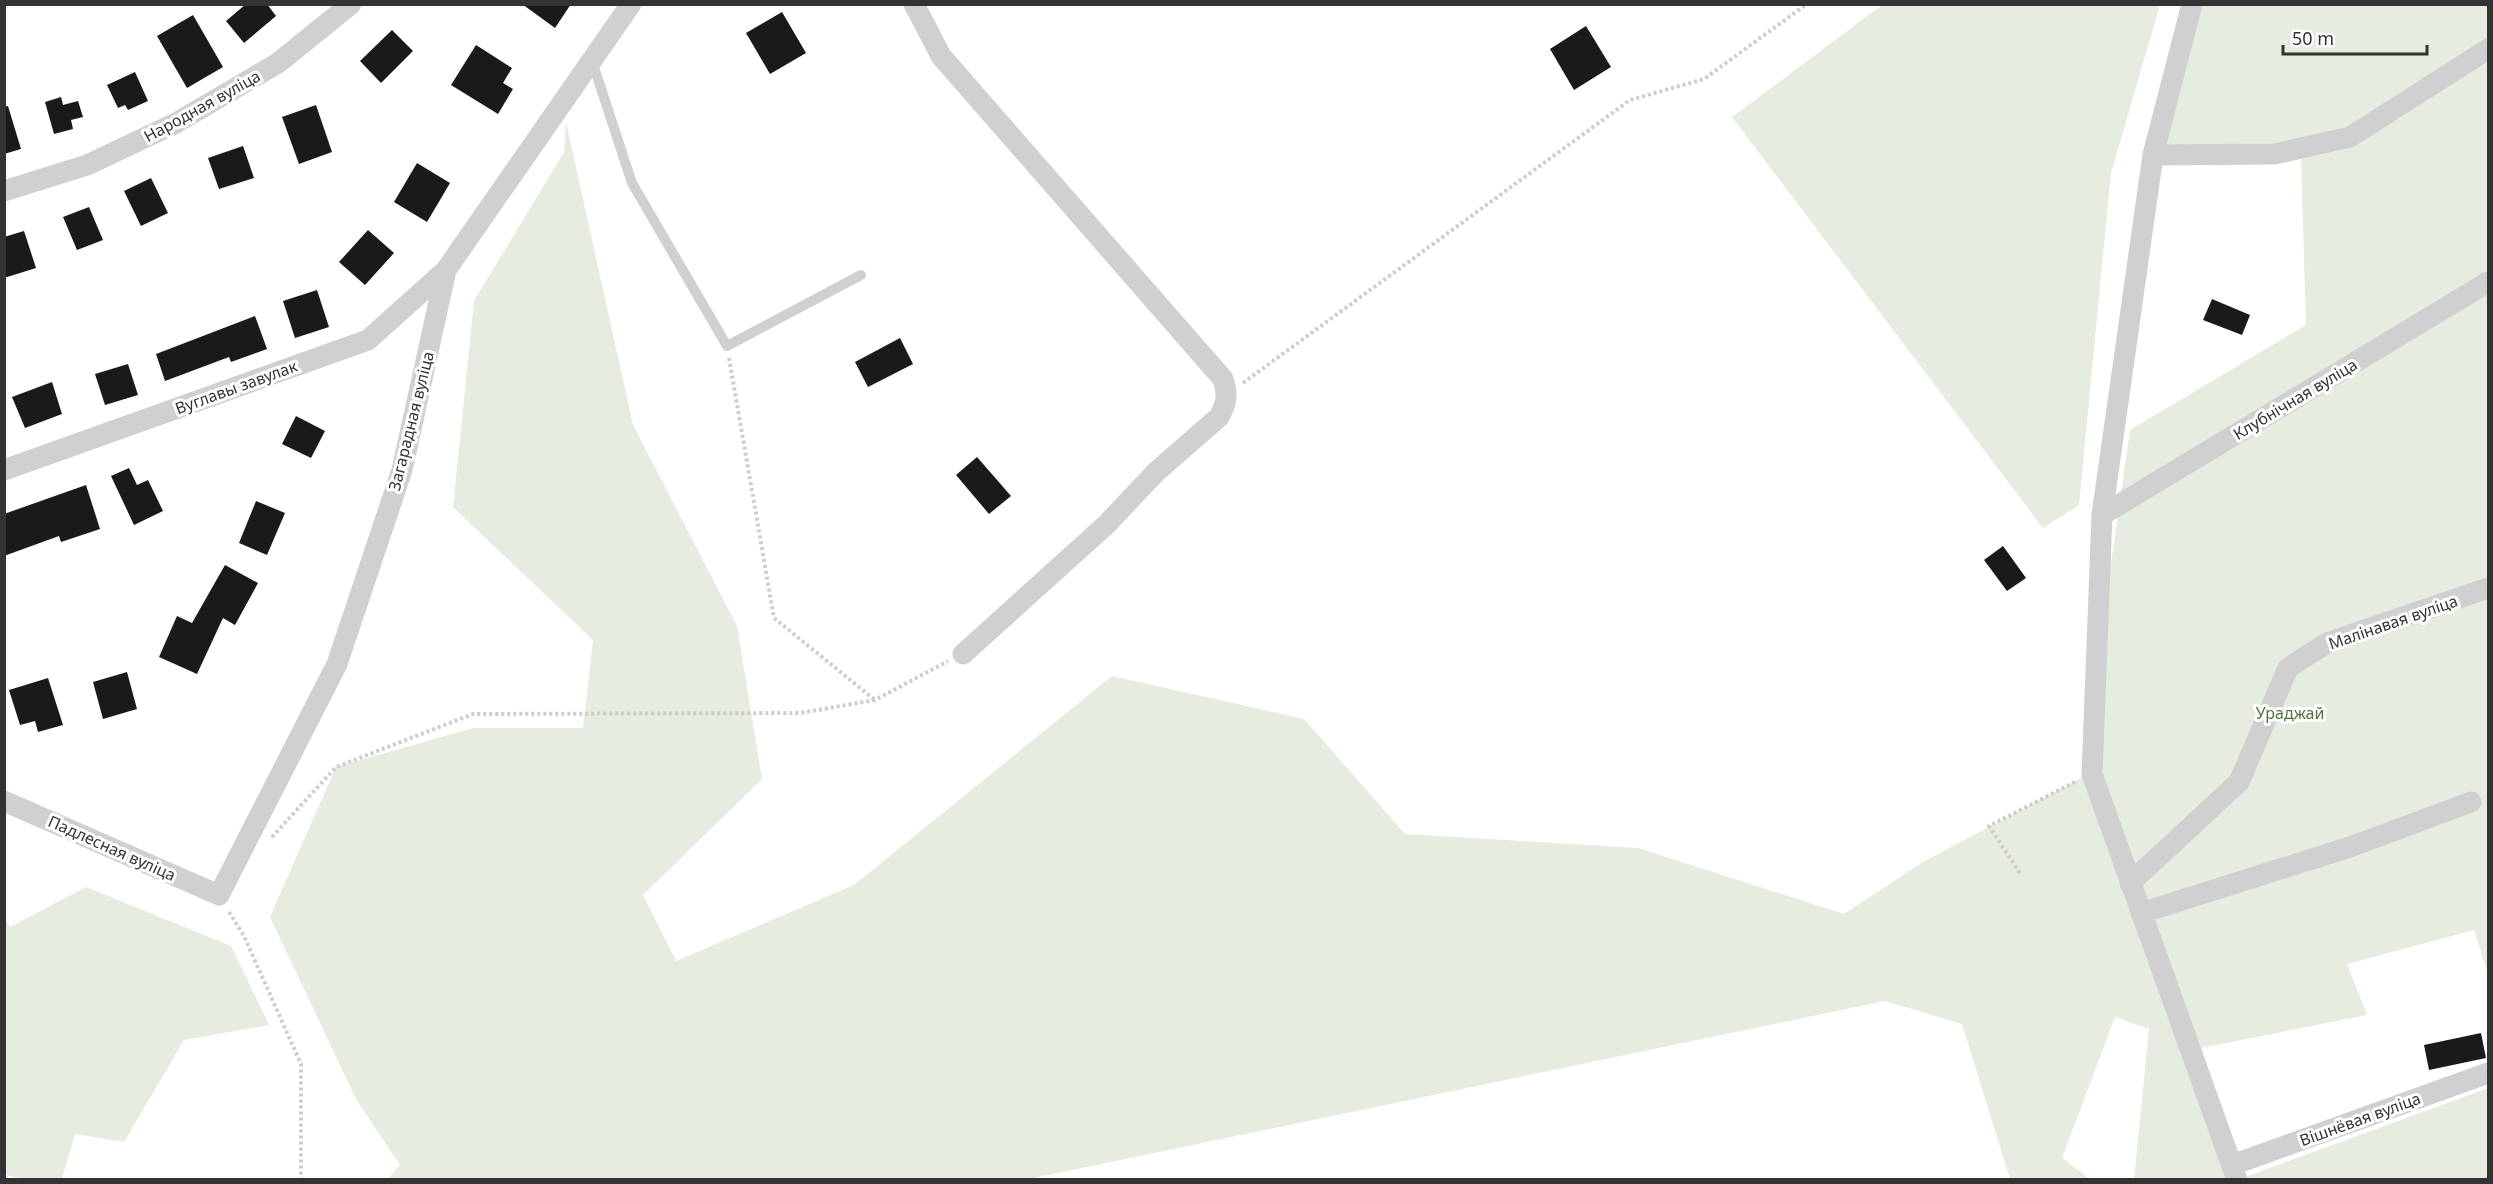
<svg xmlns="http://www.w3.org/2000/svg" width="2493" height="1184" font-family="'Noto Sans',sans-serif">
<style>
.green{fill:#e6ecdf}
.building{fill:#1a1a1a}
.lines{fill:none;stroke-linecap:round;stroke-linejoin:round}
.path{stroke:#cdcdcd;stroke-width:4;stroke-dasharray:3 3;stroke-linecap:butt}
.lane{stroke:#d0d0d0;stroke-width:10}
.street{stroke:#d0d0d0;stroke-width:21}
.labels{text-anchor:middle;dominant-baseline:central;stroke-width:6;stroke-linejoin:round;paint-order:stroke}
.street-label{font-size:16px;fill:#333;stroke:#fff}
.park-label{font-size:16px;fill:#56703f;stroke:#fff}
</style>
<rect width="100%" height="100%" fill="#fff"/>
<g class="green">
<path d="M1882 5H2160L2111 173 2079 505 2043 528 1732 117Z"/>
<path d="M2202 5H2488V974L2474 930 2347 964 2367 1015 2201 1048 2227 1179H2134L2149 1029 2115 1017 2062 1158 2090 1179H2010L1962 1024 1885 1001 1029 1179H388L400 1165 356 1099 270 917 336 767 473 728H583L593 640 453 507 474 301 564 152 566 122 633 425 737 626 762 779 643 895 676 961 854 885 1112 676 1304 719 1405 834 1638 848 1844 914 1923 862 2098 769 2088 725 2130 430 2306 325 2301 157 2161 163Z"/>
<path d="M86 887 231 946 269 1025 184 1040 124 1142 75 1134 62 1179H24L5 1175V918L10 927Z"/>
<path d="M2488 1088V1179L2246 1180 2245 1177Z"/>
</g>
<g class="building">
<path d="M246 4H267L276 16 244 43 226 21Z"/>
<path d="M522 4H571L555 28Z"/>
<path d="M782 12 806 53 770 74 746 33Z"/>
<path d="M193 15 223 67 187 88 157 36Z"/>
<path d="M1586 26 1611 67 1574 90 1550 49Z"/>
<path d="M392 30 413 51 381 83 360 61Z"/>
<path d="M476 45 512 68 503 83 513 89 498 114 451 85Z"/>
<path d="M135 72 148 101 128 110 125 105 118 108 107 85Z"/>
<path d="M61 97 63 105 78 101 83 117 71 120 73 129 54 134 45 102Z"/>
<path d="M316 105 332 152 299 164 282 117Z"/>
<path d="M8 106 21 149 4 154V107Z"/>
<path d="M243 146 254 178 219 189 208 158Z"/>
<path d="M417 163 450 183 427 222 394 202Z"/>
<path d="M151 178 168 213 141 226 124 191Z"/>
<path d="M89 207 103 240 77 250 63 217Z"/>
<path d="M368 230 394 253 365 285 339 262Z"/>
<path d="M24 231 36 268 4 278V237Z"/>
<path d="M317 290 329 327 295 338 283 301Z"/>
<path d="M2212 299 2250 315 2242 335 2203 320Z"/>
<path d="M255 316 267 349 231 362 229 357 165 381 156 354Z"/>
<path d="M900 338 913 364 868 387 855 362Z"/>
<path d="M128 364 138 395 105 405 95 374Z"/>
<path d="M52 382 62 414 25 428 12 397Z"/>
<path d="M296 416 325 431 311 458 282 444Z"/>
<path d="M977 457 1011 496 989 514 956 475Z"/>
<path d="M129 468 137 485 148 480 163 511 134 525 111 476Z"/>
<path d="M86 485 100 529 61 542 59 536 4 556V514Z"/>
<path d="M256 501 285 513 267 555 239 543Z"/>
<path d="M2003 546 2026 578 2007 591 1984 560Z"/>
<path d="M225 565 258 583 235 625 223 618 197 674 159 657 177 616 192 623Z"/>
<path d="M127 672 137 709 103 719 93 682Z"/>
<path d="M48 678 63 725 38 732 35 721 20 725 9 690Z"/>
<path d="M2481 1033 2486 1058 2429 1070 2424 1045Z"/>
</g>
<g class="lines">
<g class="path">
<path d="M729 358 774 618 875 700"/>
<path d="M1243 383 1630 100 1704 79 1807 4"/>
<path d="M272 837 336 767 473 714 800 713 875 700 948 661"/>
<path d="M2020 873 1989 826 2075 782"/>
<path d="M229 912 244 936 301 1064V1180"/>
</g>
<path class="lane" d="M592 61 632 183 727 346 861 275"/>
<g class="street">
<path d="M914 4 941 56 1223 379C1228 394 1227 403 1219 417L1156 472 1107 524 963 654"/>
<path d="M2192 4 2153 155 2102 515 2092 774 2237 1180"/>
<path d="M2153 155 2275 154 2350 137 2488 49"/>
<path d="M4 191 87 165 176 123 278 63 351 4"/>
<path d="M4 470 368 340 446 270"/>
<path d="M2102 515 2488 282"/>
<path d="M4 801 219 895 337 664 402 470 446 270 631 4"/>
<path d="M2130 883 2239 782 2288 668 2327 643 2488 588"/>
<path d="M2141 913 2350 847 2471 802"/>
<path d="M2232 1165 2488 1073"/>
</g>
</g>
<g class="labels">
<g class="street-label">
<text transform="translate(202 106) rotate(-29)">Народная вуліца</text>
<text transform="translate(236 387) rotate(-20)">Вуглавы завулак</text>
<text transform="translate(2295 399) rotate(-31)">Клубнічная вуліца</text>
<text transform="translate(411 421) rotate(-76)">Загарадная вуліца</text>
<text transform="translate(2393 622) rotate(-19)">Малінавая вуліца</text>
<text transform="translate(112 848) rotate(24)">Падлесная вуліца</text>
<text transform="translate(2360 1119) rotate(-20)">Вішнёвая вуліца</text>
</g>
<g class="park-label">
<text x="2290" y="713">Ураджай</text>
</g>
</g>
<rect width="2493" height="1184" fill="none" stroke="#333333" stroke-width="12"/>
<path d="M2283 45v9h144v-9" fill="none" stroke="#333333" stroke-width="3"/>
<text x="2292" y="45" font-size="18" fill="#333333" stroke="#ffffff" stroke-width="4.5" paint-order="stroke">50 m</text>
</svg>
